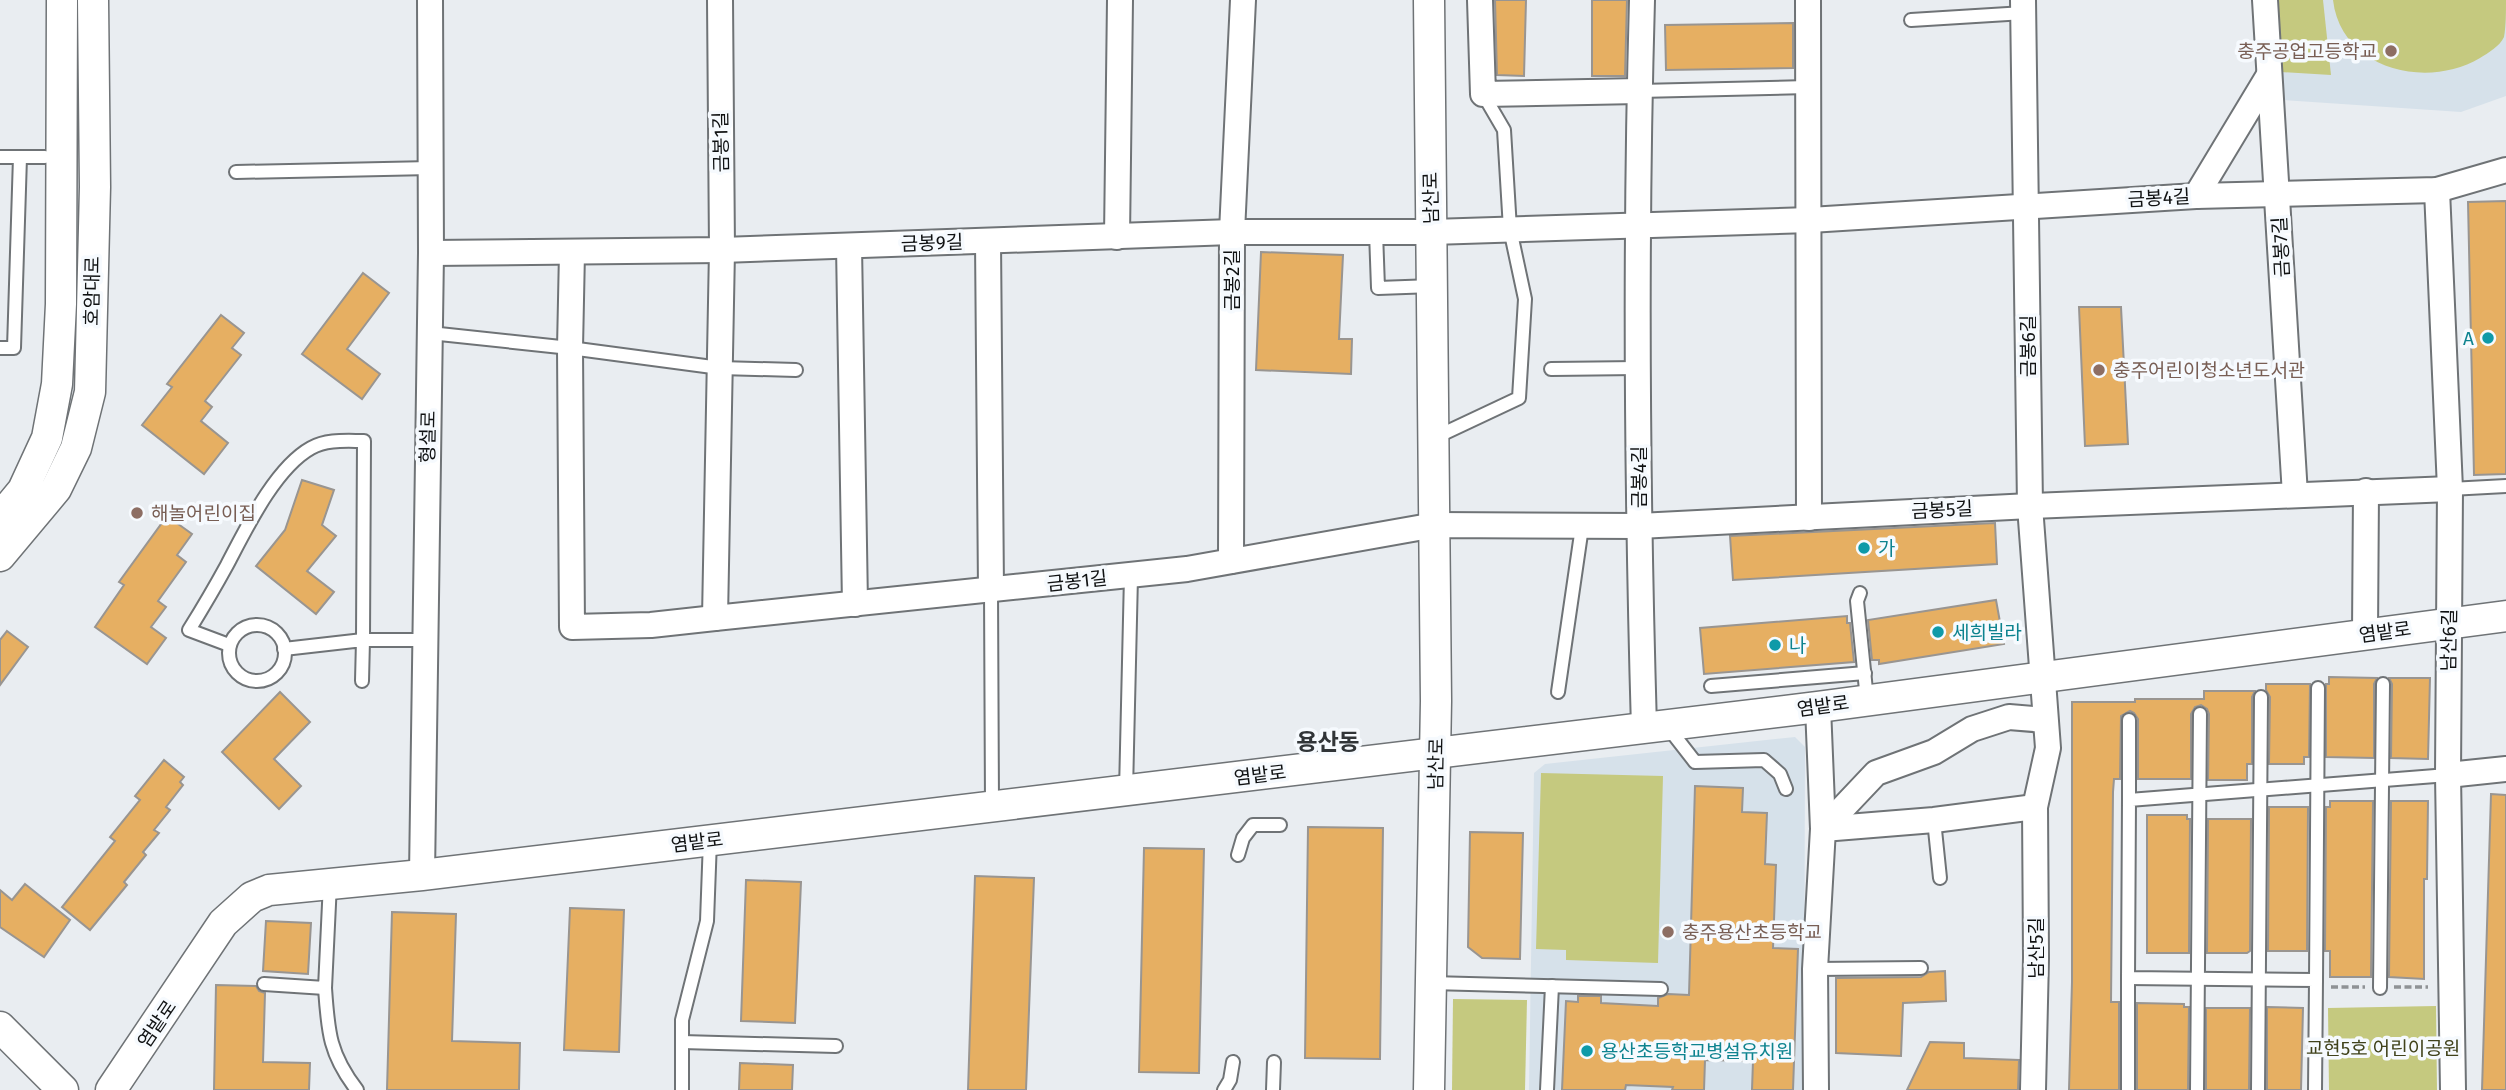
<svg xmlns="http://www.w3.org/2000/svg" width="2506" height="1090" font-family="'Fira Sans','Noto Sans KR',sans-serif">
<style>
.built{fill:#d6e1ea}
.green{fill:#c5c97f}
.building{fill:#e6af62;stroke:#999591;stroke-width:2}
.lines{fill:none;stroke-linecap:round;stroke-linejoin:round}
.service-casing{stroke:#6f7376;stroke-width:16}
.minor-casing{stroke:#6f7376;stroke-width:28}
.tertiary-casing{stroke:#6f7376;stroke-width:33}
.path{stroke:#8f9295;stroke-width:3.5;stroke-dasharray:7 3.5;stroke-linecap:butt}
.service{stroke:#fff;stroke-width:12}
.minor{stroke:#fff;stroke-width:24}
.tertiary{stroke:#fff;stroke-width:30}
.education-dot{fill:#8d6e63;stroke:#f6fafe;stroke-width:2.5}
.culture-dot{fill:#0f9aa8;stroke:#f6fafe;stroke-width:2.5}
.labels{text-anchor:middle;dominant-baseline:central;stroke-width:7;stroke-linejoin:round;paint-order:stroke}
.education-label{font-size:19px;fill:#785e54;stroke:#f6fafe;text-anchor:start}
.street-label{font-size:19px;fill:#101213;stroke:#f6fafe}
.culture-label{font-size:19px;fill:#0d838f;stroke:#f6fafe;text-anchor:start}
.park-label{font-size:19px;fill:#40421b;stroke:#f6fafe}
.quarter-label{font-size:23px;font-weight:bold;fill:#313538;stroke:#f6fafe}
</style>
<rect width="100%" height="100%" fill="#e9edf1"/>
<g class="built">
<path d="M2274 0H2506V96L2461 112 2284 100Z"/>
<path d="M1795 737 1805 747 1804 1090H1529L1534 773 1545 764Z"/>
</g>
<g class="green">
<path d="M2274 0H2323L2331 75 2281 72Z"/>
<path d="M2333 0H2506C2506 11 2506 27 2504 37 2500 46 2488 53 2480 58 2426 90 2341 69 2333 0Z"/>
<path d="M1541 773 1663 776 1658 963 1566 960V950L1536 949Z"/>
<path d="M1453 999 1527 1000 1525 1090H1452Z"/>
<path d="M2436 1006 2437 1090H2329L2328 1008Z"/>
</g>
<g class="building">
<path d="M1495 0H1526L1524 76 1497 75Z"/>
<path d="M1592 0H1627L1625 76H1592Z"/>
<path d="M1793 23V68L1666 70 1665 25Z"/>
<path d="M2506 201V474L2474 475 2468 202Z"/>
<path d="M1261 252 1343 255 1339 339H1352L1351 374 1256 370Z"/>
<path d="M363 273 389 293 347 349 380 374 362 399 302 354Z"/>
<path d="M2079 307H2121L2128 444 2085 446Z"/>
<path d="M221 315 244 333 232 348 241 355 205 401 212 407 201 421 228 443 204 474 142 425 172 387 167 384Z"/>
<path d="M302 480 334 490 322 525 336 536 307 571 334 592 316 614 256 566 285 530Z"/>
<path d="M167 516 192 534 177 555 186 562 158 601 166 607 151 627 166 638 147 664 95 627 124 585 119 582Z"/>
<path d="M1995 523 1997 564 1733 580 1730 536Z"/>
<path d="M1996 600 2004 644 1879 664V660H1872L1868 620Z"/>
<path d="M1847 616V623H1850L1854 662 1704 674 1700 628Z"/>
<path d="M7 631 28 647 0 685V640Z"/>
<path d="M2329 677 2377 678 2374 684V758L2326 757V684H2329Z"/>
<path d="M2389 678H2430L2428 759 2391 758 2392 684Z"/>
<path d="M2266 684H2310L2309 757H2304V764H2269L2270 697 2266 690Z"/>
<path d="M2204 691H2255L2252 697V764H2247V780H2208L2209 714 2207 709 2201 705 2195 707 2191 714V779H2138V719L2134 713 2130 711 2121 716 2120 779H2114L2113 792 2111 1002H2119V1090H2069L2072 982V702H2135V699H2204Z"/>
<path d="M280 692 310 722 274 759 301 786 279 809 222 752Z"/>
<path d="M164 760 184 777 180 782 183 785 166 807 170 810 154 830 159 833 143 852 146 855 124 882 127 885 90 930 62 907 115 841 110 837 140 800 135 796Z"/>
<path d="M1695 786 1743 788 1742 812 1767 813 1765 864 1776 865 1773 948 1798 949 1793 1090H1752L1753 1061 1705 1060 1704 1090H1672L1673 1087 1626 1085 1625 1090H1562L1566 1001 1578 1002V996H1601V1003L1658 1006V998L1668 994 1689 995Z"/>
<path d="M2491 794 2506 795V1090H2482Z"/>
<path d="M2330 801H2373L2371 977H2330V951H2325L2326 807H2330Z"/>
<path d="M2391 801H2428L2427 879H2424V979L2389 977Z"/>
<path d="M2269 807H2308L2307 951H2268Z"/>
<path d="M2147 815H2187V819H2190L2189 953H2147Z"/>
<path d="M2208 819H2251L2250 951 2247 953H2207Z"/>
<path d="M1308 827 1383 828 1380 1059 1305 1058Z"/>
<path d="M1470 832 1523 833 1520 959 1482 958 1468 947Z"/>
<path d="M1144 848 1204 849 1199 1073 1139 1072Z"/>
<path d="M975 876 1034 878 1026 1090H968Z"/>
<path d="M746 880 801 882 795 1023 741 1021Z"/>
<path d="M25 884 70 920 44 957 0 927V890L12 900Z"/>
<path d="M570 908 624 910 619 1052 564 1050Z"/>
<path d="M392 912 456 914 452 1041 520 1043 519 1090H387Z"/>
<path d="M266 921 311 923 308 974 263 971Z"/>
<path d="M1945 971 1946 1001 1903 1003 1901 1056 1836 1053V978L1921 977 1929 972Z"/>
<path d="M216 985 256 986 259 991 265 993 263 1062 310 1063 309 1090H214Z"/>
<path d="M2137 1003 2184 1004V1007H2189L2188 1090H2137Z"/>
<path d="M2267 1007 2303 1008 2301 1090H2267Z"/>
<path d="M2206 1008H2250L2249 1090H2206Z"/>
<path d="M1930 1042 1964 1043V1058L2019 1060 2018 1090H1907Z"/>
<path d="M740 1063 793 1065 792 1090H739Z"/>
</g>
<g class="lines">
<g class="service-casing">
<g id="service">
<path d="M1911 20 2024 13"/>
<path d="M1639 91 1808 87"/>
<path d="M0 157H45"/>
<path d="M236 172 431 168"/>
<path d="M1376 232 1378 288 1433 286"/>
<path d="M430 333 570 348 720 368 796 370"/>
<path d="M0 348H14L20 157"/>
<path d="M1551 369 1638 368"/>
<path d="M1434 438 1519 398 1525 299 1510 229 1504 130 1483 94"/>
<path d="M2450 489 2506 486"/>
<path d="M991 590 992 806"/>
<path d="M1860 593 1857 601 1867 700"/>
<circle cx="257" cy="653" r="28"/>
<path d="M229 645 189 630C202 609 215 587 227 565 246 529 275 468 311 448 327 439 346 441 364 441L363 640H426"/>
<path d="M284 649 363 640 362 681"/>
<path d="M1711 686 1865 673"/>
<path d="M1558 692 1582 527"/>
<path d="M1667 726 1695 762 1764 760 1780 774 1786 789"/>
<path d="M1126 791 1131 576"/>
<path d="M2129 800V720"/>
<path d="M1934 820 1940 878"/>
<path d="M1238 855 1243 838 1253 825H1280"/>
<path d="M1815 969 1921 968"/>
<path d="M2128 978V1090"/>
<path d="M2316 980 2318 688"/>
<path d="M1431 983 1661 989"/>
<path d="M264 984 325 988 330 883"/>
<path d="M325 988C328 1031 329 1054 357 1090"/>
<path d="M2380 988 2383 684"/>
<path d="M682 1042 836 1046"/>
<path d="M682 1090V1020L707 921 710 840"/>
<path d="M1224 1090 1230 1080 1233 1062"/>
<path d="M1273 1090 1274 1062"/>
<path d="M1547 1090 1552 986"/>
<path d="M2197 1090 2200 714"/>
<path d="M2258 1090 2261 697"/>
<path d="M2315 1090 2316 980 2128 978 2129 800 2448 775"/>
</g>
</g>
<g class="minor-casing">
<g id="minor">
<path d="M720 0 722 250 715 618 1187 569 1435 525 1639 526 2030 506 2450 489"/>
<path d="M1480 0 1483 94 1639 91"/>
<path d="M1642 0C1635 243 1637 486 1644 728"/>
<path d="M1808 0 1809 518"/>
<path d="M2023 0 2030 506 2048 748 2035 807 2036 958 2033 1090"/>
<path d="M2265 0 2295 495"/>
<path d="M2437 190 2450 489 2448 775 2453 1090"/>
<path d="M2196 196 2269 75"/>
<path d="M1117 237 1120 0"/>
<path d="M988 241 991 590"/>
<path d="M849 246 855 604"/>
<path d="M572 252 570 348 572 627 651 625 715 618"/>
<path d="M431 253 722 250 1232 232H1432L1810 220 2196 196 2437 190 2506 170"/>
<path d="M1231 561 1232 232 1243 0"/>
<path d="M2365 634 2366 491"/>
<path d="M2448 775 2506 769"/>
<path d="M1823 829 1876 773 1934 752 1972 729 2009 717 2045 720"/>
<path d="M1823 829 1934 820 2035 807"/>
<path d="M422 875 431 253 430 0"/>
<path d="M1816 1090 1815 969 1823 829 1818 707"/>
</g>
</g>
<g class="tertiary-casing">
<g id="tertiary">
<path d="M1429 0 1436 701 1429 1090"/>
<path d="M0 518 23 490 47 438 57 384 61 304 62 0"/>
<path d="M0 556 56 489 76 448 90 392 95 187 93 0"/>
<path d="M0 1027 63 1090"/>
<path d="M111 1090 223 923 252 897 269 890 422 875 1818 707 2506 616"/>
</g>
</g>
<g class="path">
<path d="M2331 987H2365"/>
<path d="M2394 987H2428"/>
</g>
<use href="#service" class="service"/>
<use href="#minor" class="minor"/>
<use href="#tertiary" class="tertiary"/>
</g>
<g class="education-dot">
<circle cx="2391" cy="51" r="7"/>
<circle cx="2099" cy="370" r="7"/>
<circle cx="137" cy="513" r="7"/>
<circle cx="1668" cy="932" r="7"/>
</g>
<g class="culture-dot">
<circle cx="2488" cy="338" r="7"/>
<circle cx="1864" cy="548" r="7"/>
<circle cx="1938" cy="632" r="7"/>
<circle cx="1775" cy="645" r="7"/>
<circle cx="1587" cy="1051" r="7"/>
</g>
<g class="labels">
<g class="education-label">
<text x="2377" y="51" text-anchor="end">충주공업고등학교</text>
<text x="2113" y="370">충주어린이청소년도서관</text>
<text x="151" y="513">해놀어린이집</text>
<text x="1682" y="932">충주용산초등학교</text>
</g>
<g class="street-label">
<text transform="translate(721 142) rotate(-91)">금봉1길</text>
<text transform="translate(1431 198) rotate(-91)">남산로</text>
<text transform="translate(2159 198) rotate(-3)">금봉4길</text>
<text transform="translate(932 243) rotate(-2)">금봉9길</text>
<text transform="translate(2281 247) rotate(-93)">금봉7길</text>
<text transform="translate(1232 280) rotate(-90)">금봉2길</text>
<text transform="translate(92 291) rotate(-89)">호암대로</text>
<text transform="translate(2028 346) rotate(-90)">금봉6길</text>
<text transform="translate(428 437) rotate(-89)">형설로</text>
<text transform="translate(1639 477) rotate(-90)">금봉4길</text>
<text transform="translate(1942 510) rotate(-3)">금봉5길</text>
<text transform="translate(1077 581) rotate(-6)">금봉1길</text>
<text transform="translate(2385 632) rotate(-8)">염밭로</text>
<text transform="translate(2449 640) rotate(-89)">남산6길</text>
<text transform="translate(1823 706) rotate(-8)">염밭로</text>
<text transform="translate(1436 764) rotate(-89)">남산로</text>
<text transform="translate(1260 775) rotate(-7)">염밭로</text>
<text transform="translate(697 842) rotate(-7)">염밭로</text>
<text transform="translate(2036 948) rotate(-90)">남산5길</text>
<text transform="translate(157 1024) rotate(-56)">염밭로</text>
</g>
<g class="culture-label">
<text x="2474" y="338" text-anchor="end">A</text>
<text x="1878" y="548">가</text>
<text x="1952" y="632">세희빌라</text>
<text x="1789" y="645">나</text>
<text x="1601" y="1051">용산초등학교병설유치원</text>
</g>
<g class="park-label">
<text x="2383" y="1048">교현5호 어린이공원</text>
</g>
<g class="quarter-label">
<text x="1328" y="742">용산동</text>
</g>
</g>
</svg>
